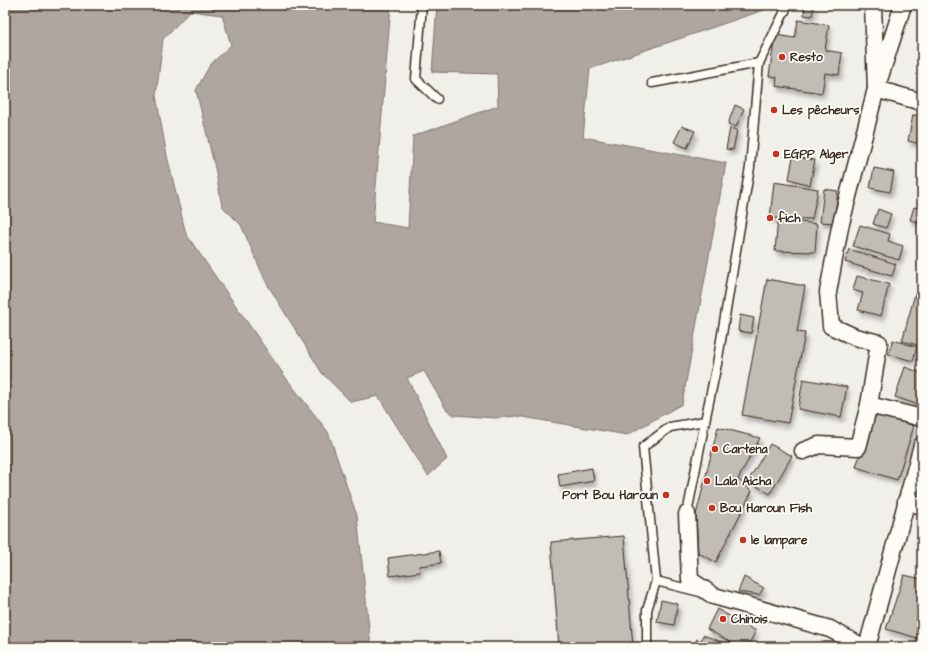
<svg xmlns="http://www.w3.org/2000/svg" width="927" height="652" font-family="'Architects Daughter',sans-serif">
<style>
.water{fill:#aea69f;stroke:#80746b}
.building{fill:#c1bcb4;stroke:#3b2a1e;filter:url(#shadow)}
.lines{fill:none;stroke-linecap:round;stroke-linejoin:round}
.service-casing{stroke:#3b2a1e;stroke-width:11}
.minor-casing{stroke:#3b2a1e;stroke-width:19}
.service{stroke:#fdfcf7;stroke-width:8}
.minor{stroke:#fdfcf7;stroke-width:16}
.poi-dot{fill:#c8321e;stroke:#fdfcf7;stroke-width:1.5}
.labels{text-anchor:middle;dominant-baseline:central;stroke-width:3.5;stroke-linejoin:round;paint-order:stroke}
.poi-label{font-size:12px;font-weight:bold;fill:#3b2a1e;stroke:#fdfcf7;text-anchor:start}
</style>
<defs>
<filter id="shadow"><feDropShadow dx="2.5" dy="4.5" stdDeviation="2" flood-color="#0004"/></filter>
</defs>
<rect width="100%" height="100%" fill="#f1efea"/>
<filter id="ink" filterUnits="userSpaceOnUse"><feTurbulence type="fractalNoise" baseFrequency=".025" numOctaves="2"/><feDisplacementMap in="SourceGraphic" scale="8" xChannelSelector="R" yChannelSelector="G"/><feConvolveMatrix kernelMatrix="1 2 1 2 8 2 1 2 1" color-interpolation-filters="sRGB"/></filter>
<g filter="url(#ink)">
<path class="water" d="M5 5H391L373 222 408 228 413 136 498 106 497 74 432 72 437 5H763L764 10 590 69 583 137 726 163 682 404 627 435 517 416 495 418 454 415 446 409 424 371 407 378 447 459 428 476 378 396 351 402 322 373 266 282 241 225 222 206 215 168 196 90 210 65 231 45 222 15 190 11 163 39 156 96 167 156 186 234 286 378 328 432 357 516 371 647H5Z"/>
<g class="building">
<path d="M805 5 814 6 812 16 804 15Z"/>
<path d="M798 20 829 25 825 50 842 53 839 75 825 73 822 93 776 86 777 77 769 76 775 35 795 38Z"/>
<path d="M735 105 744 109 736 127 728 124Z"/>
<path d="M913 115 922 116V144L908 141Z"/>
<path d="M682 126 695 131 687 148 674 142Z"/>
<path d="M730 128 737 130 733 150 726 149Z"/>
<path d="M793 157 815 160 810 185 789 179Z"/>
<path d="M874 168 894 172 890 192 870 188Z"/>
<path d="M774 182 818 189 812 219 770 218Z"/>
<path d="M824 189 838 191 834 223 820 222Z"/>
<path d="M914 207 922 209V224L910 220Z"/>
<path d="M878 209 891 214 886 228 873 224Z"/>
<path d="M778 219 817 224 815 252 775 251Z"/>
<path d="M860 225 890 234 888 241 903 246 899 260 853 246Z"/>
<path d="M849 249 896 264 892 276 845 262Z"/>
<path d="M857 276 889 284 881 316 858 310 863 293 853 290Z"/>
<path d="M767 279 805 286 797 332 805 333 788 423 742 415Z"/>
<path d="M915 294 922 296V346L902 341Z"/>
<path d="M740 315 754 318 751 333 738 331Z"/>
<path d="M893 340 917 347 913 361 888 354Z"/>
<path d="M905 367 922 373V397L919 405 895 397Z"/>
<path d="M803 379 847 387 841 417 798 409Z"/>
<path d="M873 413 914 426 897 480 856 467Z"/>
<path d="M718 427 760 438 738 479 752 491 716 562 698 553 696 515Z"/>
<path d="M770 444 792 456 770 494 748 481Z"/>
<path d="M592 468 594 481 560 487 558 474Z"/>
<path d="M624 536 633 647H559L551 542Z"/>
<path d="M439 551 441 563 419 566 420 572 390 576 388 558Z"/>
<path d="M904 575 922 579 921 639 886 629Z"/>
<path d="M744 577 764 588 759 595 738 592Z"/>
<path d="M661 600 678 604 674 625 657 622Z"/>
<path d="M717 609 756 631 747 647H739L707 629Z"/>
<path d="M703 635 733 646 732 647H716L701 641Z"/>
<path d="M697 639 712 647H693Z"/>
</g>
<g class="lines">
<g class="service-casing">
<g id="service">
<path d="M422 5 416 79 437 99"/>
<path d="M652 83 759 63"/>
<path d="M687 514 705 421 717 364 750 167 759 63 788 5"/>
<path d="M700 592 656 581 643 447 670 427 705 421"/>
<path d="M647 647V610L656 581"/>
</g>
</g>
<g class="minor-casing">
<g id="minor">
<path d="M873 5 876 89 922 102"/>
<path d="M869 405 922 418"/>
<path d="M803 451 819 445 858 447 869 405 879 343 855 337 831 326 828 292 840 227 876 89 903 5"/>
<path d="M906 501 922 506"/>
<path d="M687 514 690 580 714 596 830 629 863 647"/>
<path d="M867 647 922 445"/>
</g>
</g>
<use href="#service" class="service"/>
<use href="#minor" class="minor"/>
</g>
</g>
<g class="poi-dot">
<circle cx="782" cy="57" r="4"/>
<circle cx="774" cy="110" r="4"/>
<circle cx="776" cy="154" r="4"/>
<circle cx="770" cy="218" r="4"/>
<circle cx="715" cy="449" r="4"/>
<circle cx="707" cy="481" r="4"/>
<circle cx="666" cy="495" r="4"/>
<circle cx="712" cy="508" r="4"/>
<circle cx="743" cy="540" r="4"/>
<circle cx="723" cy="619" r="4"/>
</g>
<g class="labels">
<g class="poi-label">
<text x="790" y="57">Resto</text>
<text x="782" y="110">Les pêcheurs</text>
<text x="784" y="154">EGPP Alger</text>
<text x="778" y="218">fich</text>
<text x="723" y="449">Cartena</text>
<text x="715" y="481">Lala Aicha</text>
<text x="658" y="495" text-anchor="end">Port Bou Haroun</text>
<text x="720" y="508">Bou Haroun Fish</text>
<text x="751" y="540">le lampare</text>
<text x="731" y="619">Chinois</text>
</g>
</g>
<rect width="927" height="652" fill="none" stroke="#fdfcf7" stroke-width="20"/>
<rect x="10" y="10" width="907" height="632" fill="none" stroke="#3b2a1e" stroke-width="1.5" filter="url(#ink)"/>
</svg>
